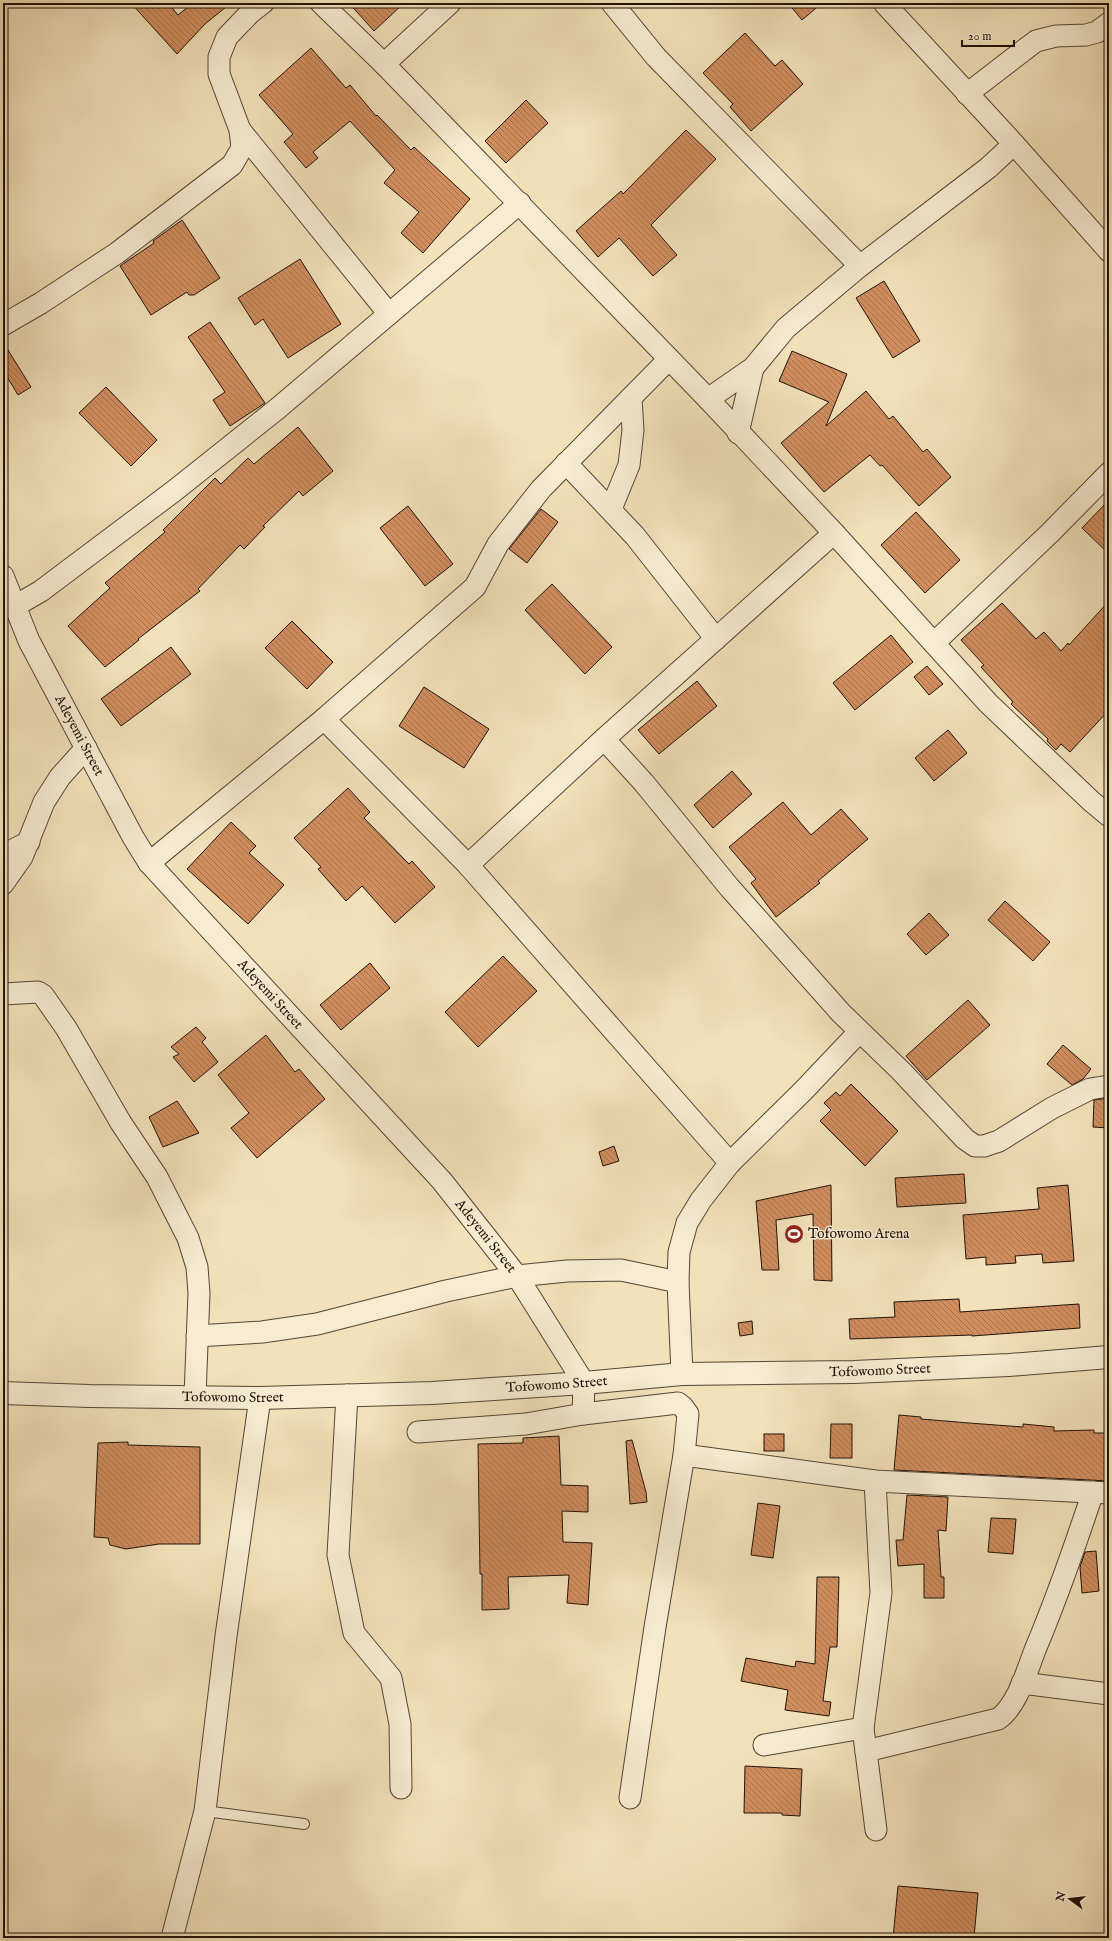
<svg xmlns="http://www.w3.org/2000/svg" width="1112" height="1941" font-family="'IM FELL English',serif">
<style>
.building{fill:url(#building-back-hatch);stroke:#20120b}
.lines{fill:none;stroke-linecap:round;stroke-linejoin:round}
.service-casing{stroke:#544636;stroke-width:12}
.minor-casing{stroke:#544636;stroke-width:23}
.tertiary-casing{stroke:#544636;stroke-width:24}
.service{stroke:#f7ecd2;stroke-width:10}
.minor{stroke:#f7ecd2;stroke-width:21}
.tertiary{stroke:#f7ecd2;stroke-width:22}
.labels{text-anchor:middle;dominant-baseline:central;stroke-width:3;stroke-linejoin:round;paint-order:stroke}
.street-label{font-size:14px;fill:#20120b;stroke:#f7ecd2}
.poi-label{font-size:14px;fill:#20120b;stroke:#f7ecd2;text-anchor:start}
</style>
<defs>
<pattern id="building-back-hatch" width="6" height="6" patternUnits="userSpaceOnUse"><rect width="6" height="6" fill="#d18e5f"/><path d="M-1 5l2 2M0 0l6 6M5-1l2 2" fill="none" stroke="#a9734d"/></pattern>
</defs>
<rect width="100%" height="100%" fill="#f2e1b9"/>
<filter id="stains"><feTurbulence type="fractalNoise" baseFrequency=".005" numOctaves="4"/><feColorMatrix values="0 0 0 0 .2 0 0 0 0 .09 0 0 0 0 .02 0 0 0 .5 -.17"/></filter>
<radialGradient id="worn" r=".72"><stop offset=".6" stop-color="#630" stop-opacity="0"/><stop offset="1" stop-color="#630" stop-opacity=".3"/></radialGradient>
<g class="building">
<path d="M131 3H168L178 15 193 3H231L205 24 177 54Z"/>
<path d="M349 3H404L374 31Z"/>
<path d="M788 3H822L802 20Z"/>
<path d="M745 33 775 66 782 60 803 84 751 131 730 107 733 104 703 73Z"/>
<path d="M311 48 346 88 350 85 376 116 377 115 411 150 414 147 470 199 423 253 401 233 419 212 384 183 395 170 350 121 313 152 318 158 306 168 284 142 293 134 259 95Z"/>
<path d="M526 100 548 123 506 163 485 141Z"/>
<path d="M686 130 716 159 651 225 677 255 653 276 619 238 598 257 576 231 621 191 623 194Z"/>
<path d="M182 220 220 278 194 295H189L187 292 151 315 120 266 154 243 153 241Z"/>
<path d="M300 259 341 324 288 358 263 319 255 325 238 298Z"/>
<path d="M884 281 920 341 893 358 856 298Z"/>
<path d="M210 322 265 403 230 426 213 400 225 392 188 337Z"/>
<path d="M3 342 31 387 18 395 3 370Z"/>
<path d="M792 351 847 374 826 426 866 391 889 419 893 416 923 452 927 449 951 477 919 506 882 465 880 466 870 455 824 492 781 443 829 402 779 381Z"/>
<path d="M106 387 157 440 131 466 79 413Z"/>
<path d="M298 427 333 471 303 496 299 491 263 526 265 527 244 549 240 545 198 589 200 591 138 639 139 640 105 667 68 626 110 588 105 583 165 532 163 530 215 478 221 484 248 458 254 464Z"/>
<path d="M1109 500V554L1082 528Z"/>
<path d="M408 506 453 564 425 586 380 528Z"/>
<path d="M541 509 558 522 527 563 509 549Z"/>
<path d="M916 512 960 560 925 593 881 545Z"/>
<path d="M552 584 612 647 585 674 525 610Z"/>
<path d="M1109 601V710L1070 752 1061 744 1056 750 1047 741 1048 739 1011 704 1013 702 981 667 984 665 961 640 1002 603 1036 639 1044 632 1061 651 1068 643 1069 645Z"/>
<path d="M292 621 333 662 307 689 265 648Z"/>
<path d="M891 635 913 662 855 710 833 683Z"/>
<path d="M171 647 191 674 121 726 101 699Z"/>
<path d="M927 666 943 684 929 695 914 677Z"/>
<path d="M697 681 717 706 659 754 638 730Z"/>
<path d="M424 687 489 729 464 768 399 726Z"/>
<path d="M948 730 967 753 934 781 915 758Z"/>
<path d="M732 771 752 794 713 828 694 805Z"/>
<path d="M348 788 370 812 364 818 409 864 412 861 435 887 395 923 362 886 346 901 318 869 321 867 294 838Z"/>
<path d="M783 802 811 835 841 809 868 839 818 881 820 883 776 917 751 883 756 879 729 847Z"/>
<path d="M231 822 256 846 249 853 284 885 248 924 187 869Z"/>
<path d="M1005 901 1050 942 1033 961 988 920Z"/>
<path d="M929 913 949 935 926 955 907 934Z"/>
<path d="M503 956 537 991 478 1047 445 1012Z"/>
<path d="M370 963 390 988 341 1030 320 1005Z"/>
<path d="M968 1000 990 1025 927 1080 906 1056Z"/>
<path d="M196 1027 206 1038 202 1042 218 1062 194 1082 173 1057 179 1054 171 1047Z"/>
<path d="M266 1035 295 1072 299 1069 325 1099 257 1158 231 1128 249 1113 218 1075Z"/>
<path d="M1063 1045 1091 1069 1083 1079 1072 1085 1047 1064Z"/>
<path d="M851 1084 898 1131 865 1166 820 1121 831 1110 824 1103 836 1092 840 1096Z"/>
<path d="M1109 1098V1128L1093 1127 1094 1100Z"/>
<path d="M177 1101 199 1133 163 1147 149 1117Z"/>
<path d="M614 1146 619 1161 603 1166 599 1152Z"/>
<path d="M964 1174 966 1203 897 1207 895 1178Z"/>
<path d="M831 1185 832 1281 814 1280 813 1214 776 1220 779 1270H762L756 1201Z"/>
<path d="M1068 1185 1074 1261 1043 1263 1042 1254 1015 1256 1016 1263 986 1265V1257L966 1259 963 1215 1039 1209 1037 1188Z"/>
<path d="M959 1299 960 1312 1079 1304 1080 1328 972 1336V1335L850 1339 849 1319 895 1317 894 1302Z"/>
<path d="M752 1321 753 1334 740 1336 738 1323Z"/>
<path d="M899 1415 921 1417V1419L969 1423 1023 1427V1424L1054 1427V1431L1094 1430V1433H1109V1481L894 1470Z"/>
<path d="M831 1424H852V1458H830Z"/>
<rect x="764" y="1434" width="20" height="17"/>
<path d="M559 1436 561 1485 588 1486V1512L562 1511 563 1542 592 1543 588 1605 567 1603 569 1575 508 1577 509 1609 482 1610V1574H480L478 1444 523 1443V1438Z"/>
<path d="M632 1440 646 1492 647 1502 630 1504 626 1441Z"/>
<path d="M128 1442V1445L200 1447V1544H159L126 1549 110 1545 108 1538 94 1537 98 1443Z"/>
<path d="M907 1495 948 1497 946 1531 938 1530 941 1577H944V1598H924V1564L898 1566 896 1540H903Z"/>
<path d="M758 1503 780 1506 773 1558 751 1555Z"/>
<path d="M991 1518 1016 1519 1013 1554 988 1552Z"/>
<path d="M1096 1551 1099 1591 1082 1593 1080 1567 1085 1552Z"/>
<path d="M817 1577H839L837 1647H830L823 1701 831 1702 829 1716 785 1710 788 1690 741 1681 746 1658 795 1667 796 1661 815 1664Z"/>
<path d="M745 1766 802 1769 800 1816 782 1815V1813H744Z"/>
<path d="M898 1886 978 1893 974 1938H893Z"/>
</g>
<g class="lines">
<g class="service-casing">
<path id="service" d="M205 1811 304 1824"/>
</g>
<g class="minor-casing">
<g id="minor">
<path d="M321 3 384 64 708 399 834 533 988 703 1091 801 1109 816"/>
<path d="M612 3 656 57 860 266"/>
<path d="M884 3 1014 144 1109 251"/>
<path d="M384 64 450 3"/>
<path d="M967 94 1036 41 1056 36 1086 35 1097 32 1109 23"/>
<path d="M240 130 389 314"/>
<path d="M3 325 41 303 117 253 232 165 242 148 240 130 219 74V57L227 37 250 13 263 3"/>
<path d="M708 399 753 368 786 328 860 266 988 168 1014 144"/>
<path d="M738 433 753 368"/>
<path d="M566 463 635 536 716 639"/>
<path d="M611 509 629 465 633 430 631 398"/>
<path id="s1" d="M3 576 29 641 133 837 149 863 442 1181 517 1276 584 1383 583 1414"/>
<path d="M15 606 41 591 174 491 277 409 520 203"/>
<path d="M934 643 1050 533 1109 473"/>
<path d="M324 719 468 865 730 1163"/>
<path d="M604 739 644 783 729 887 841 1013 901 1071 965 1139 975 1146H984L999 1141 1052 1108 1090 1089 1109 1086"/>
<path d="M3 855 29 842"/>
<path d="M149 863 324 719 475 587 498 544 541 489 669 359"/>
<path d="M468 865 604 739 834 533"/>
<path d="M3 884 22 857 44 802 60 777 86 748"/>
<path d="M3 994 38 992 43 995 66 1028 121 1123 157 1177 188 1238 197 1267 199 1293 195 1396"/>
<path d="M197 1336 262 1332 317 1324 446 1291 517 1276 567 1271 621 1270 678 1282"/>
<path d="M682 1374 678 1282 679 1252 687 1223 701 1200 730 1163 804 1090 859 1032"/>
<path d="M347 1395 338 1555 354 1633 391 1678 400 1724 401 1788"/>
<path d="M418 1432 526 1424 583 1414 678 1403 683 1407 688 1414 684 1455 655 1627 630 1798"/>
<path d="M684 1455 875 1481 1109 1493"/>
<path d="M875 1481 881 1593 863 1728 876 1830"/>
<path d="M1022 1683 1109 1694"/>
<path d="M764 1745 863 1728"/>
<path d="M866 1751 998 1719C1017 1706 1027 1671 1035 1650 1057 1598 1075 1546 1093 1492"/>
<path d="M172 1938 205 1811 226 1636 260 1398"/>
</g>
</g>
<g class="tertiary-casing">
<g id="tertiary">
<path id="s2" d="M3 1393 89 1396 260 1398 432 1393 584 1383 682 1374 854 1372 1009 1365 1109 1357"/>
</g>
</g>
<use href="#service" class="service"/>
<use href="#minor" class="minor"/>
<use href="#tertiary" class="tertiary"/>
</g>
<defs>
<g id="stadium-disc" transform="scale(1)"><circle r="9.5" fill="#8f2418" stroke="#f7ecd2"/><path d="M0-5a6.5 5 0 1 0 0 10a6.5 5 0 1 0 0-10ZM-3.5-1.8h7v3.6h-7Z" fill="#fff"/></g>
</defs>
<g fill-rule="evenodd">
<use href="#stadium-disc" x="794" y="1234"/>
</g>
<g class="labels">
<g class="street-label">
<text stroke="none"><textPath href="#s1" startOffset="177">Adeyemi Street</textPath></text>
<text stroke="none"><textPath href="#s1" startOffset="501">Adeyemi Street</textPath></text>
<text stroke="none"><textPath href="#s1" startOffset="825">Adeyemi Street</textPath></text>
<text stroke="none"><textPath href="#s2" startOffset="878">Tofowomo Street</textPath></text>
<text stroke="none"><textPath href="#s2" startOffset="554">Tofowomo Street</textPath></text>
<text stroke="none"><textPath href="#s2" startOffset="230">Tofowomo Street</textPath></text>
</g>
<g class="poi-label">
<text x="808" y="1234">Tofowomo Arena</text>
</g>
</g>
<rect width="1112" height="1941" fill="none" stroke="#f2e1b9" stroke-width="16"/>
<rect x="4" y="4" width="1104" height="1933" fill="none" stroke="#20120b" stroke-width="2"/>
<rect x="8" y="8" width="1096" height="1925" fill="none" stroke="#20120b"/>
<g transform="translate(1070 1899) rotate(285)" stroke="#f7ecd2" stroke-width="3" paint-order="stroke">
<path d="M0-3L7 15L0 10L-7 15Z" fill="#20120b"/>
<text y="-6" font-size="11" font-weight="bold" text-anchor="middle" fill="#20120b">N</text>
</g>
<path d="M962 40v6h52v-6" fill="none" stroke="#20120b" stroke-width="2"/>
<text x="968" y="40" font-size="12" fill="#20120b" stroke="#f7ecd2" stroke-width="3" paint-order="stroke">20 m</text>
<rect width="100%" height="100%" filter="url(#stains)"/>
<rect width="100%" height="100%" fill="url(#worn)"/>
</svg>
